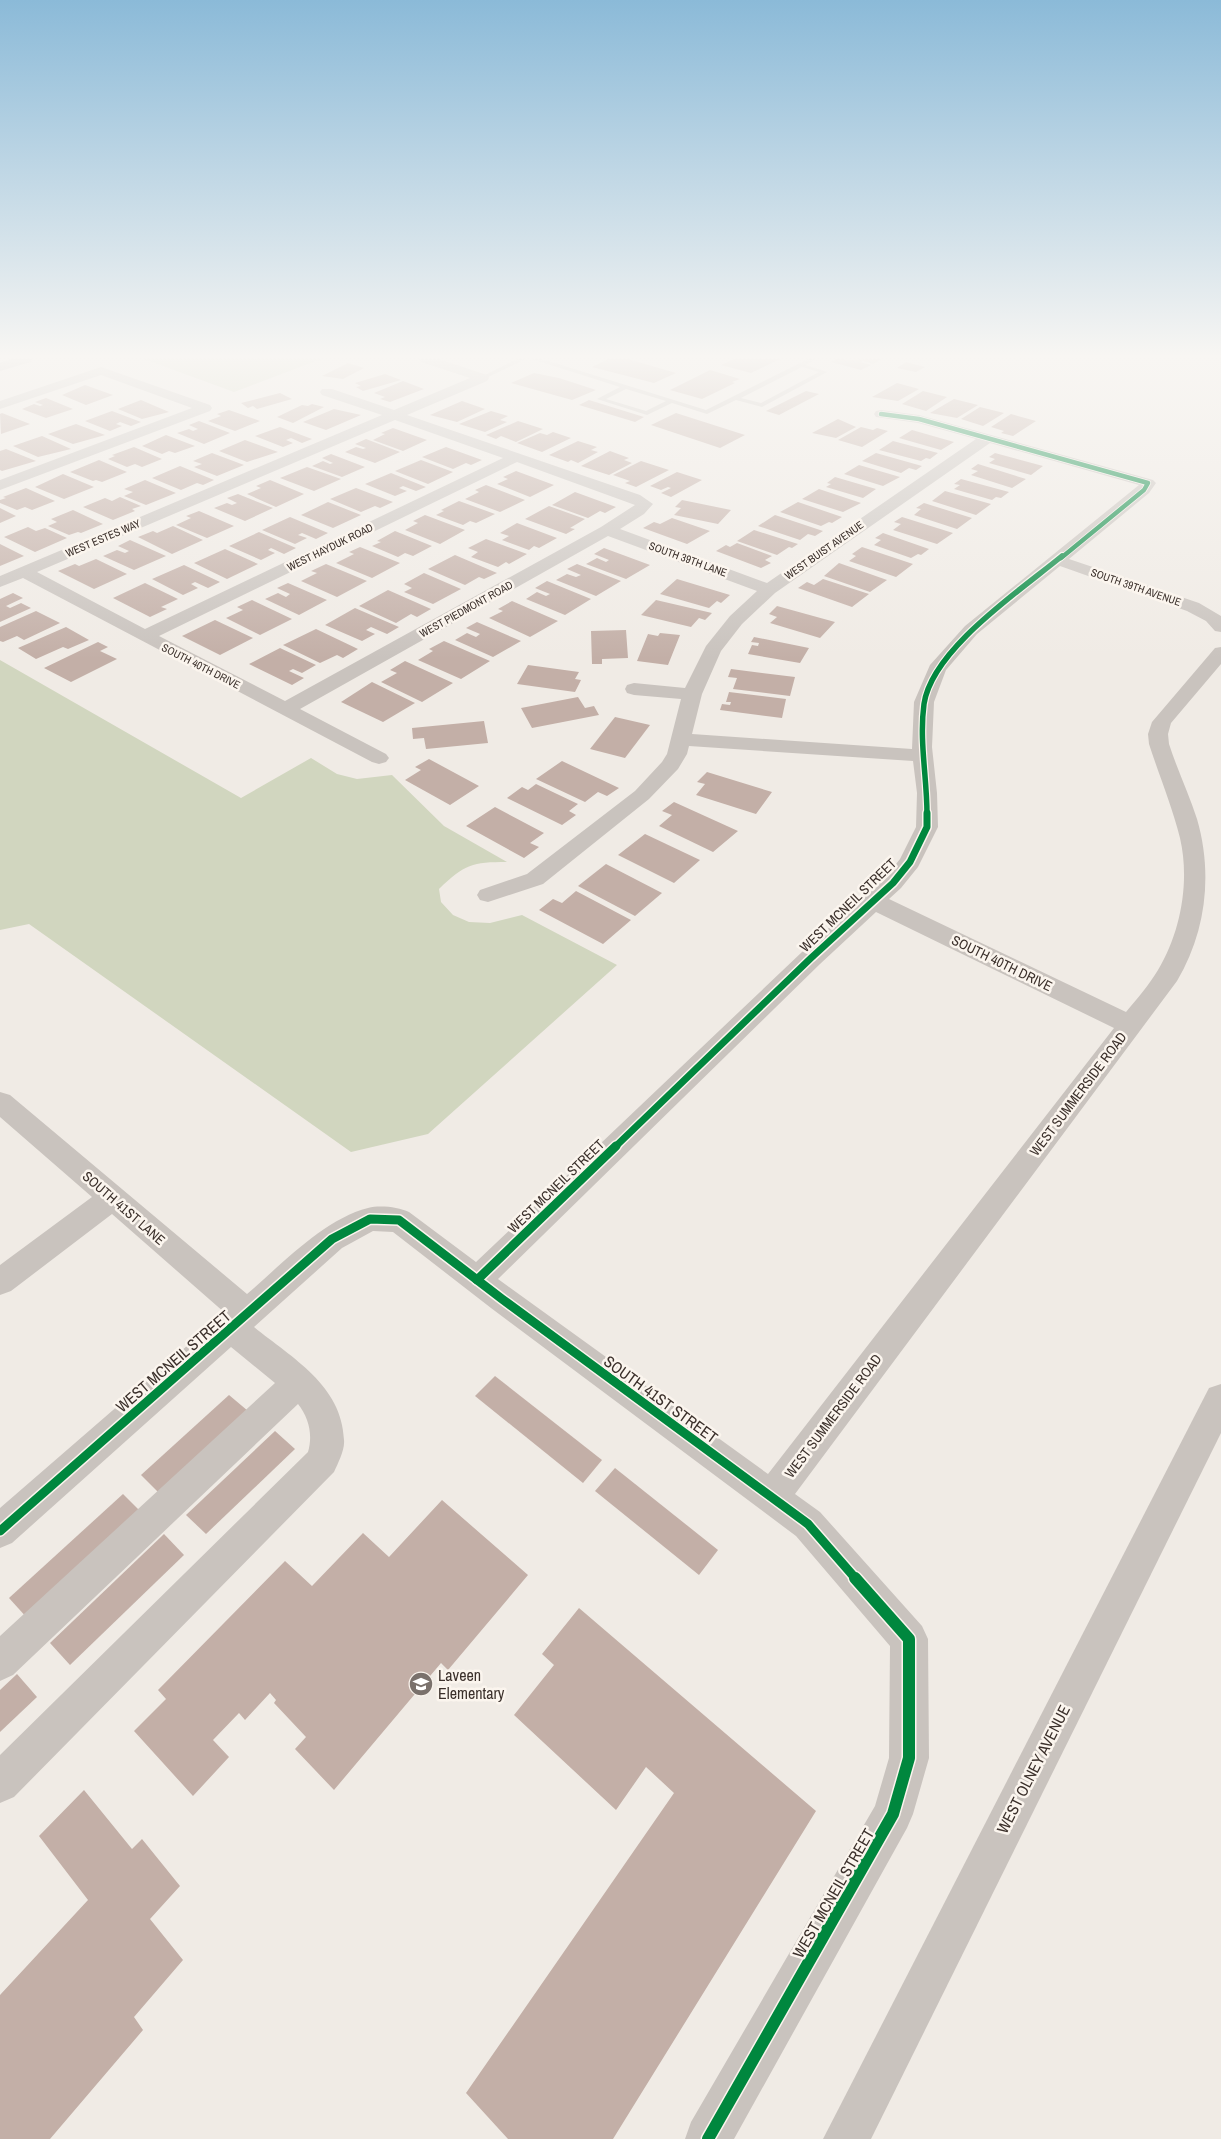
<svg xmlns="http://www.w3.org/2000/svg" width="1221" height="2139" font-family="'Archivo Narrow',sans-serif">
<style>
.green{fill:#d1d6bf}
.building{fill:#c3afa7}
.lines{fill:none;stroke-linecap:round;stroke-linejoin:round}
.lane{fill:#c9c3be;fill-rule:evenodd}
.street{fill:#c9c3be;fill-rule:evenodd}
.secondary{fill:#bab3ae;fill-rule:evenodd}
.cycleway-far4-casing{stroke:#fbf5ee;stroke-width:6}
.cycleway-far3-casing{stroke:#fbf5ee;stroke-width:8}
.cycleway-far2-casing{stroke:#fbf5ee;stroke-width:10}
.cycleway-far1-casing{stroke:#fbf5ee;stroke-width:12}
.cycleway-casing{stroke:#fbf5ee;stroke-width:15}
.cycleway-far4{stroke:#00873e;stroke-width:4.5}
.cycleway-far3{stroke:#00873e;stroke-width:5.5}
.cycleway-far2{stroke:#00873e;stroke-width:7}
.cycleway-far1{stroke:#00873e;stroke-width:9}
.cycleway{stroke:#00873e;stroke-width:12}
.labels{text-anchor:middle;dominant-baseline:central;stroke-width:5;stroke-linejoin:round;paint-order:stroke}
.far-street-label{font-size:11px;fill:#3b302b;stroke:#fbf5ee}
.street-label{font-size:14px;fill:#3b302b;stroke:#fbf5ee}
.near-street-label{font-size:16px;fill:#3b302b;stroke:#fbf5ee}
.near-poi-label{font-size:16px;fill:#3b302b;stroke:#fbf5ee;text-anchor:start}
</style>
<rect width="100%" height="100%" fill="#f0ebe5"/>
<g class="green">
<path d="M144 359H321L234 392Z"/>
<path d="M0 660 241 798 311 758 337 774 357 779 392 775 444 826 507 862C472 862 465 864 439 889L441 902 453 915 469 922 490 923 522 915 617 965 428 1134 351 1152 29 924 0 930Z"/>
</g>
<g class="building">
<path d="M608 359H628L676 373 654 383 592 367Z"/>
<path d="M734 359H780L751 373 721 365Z"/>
<path d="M837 359 849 360 882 359 873 364 863 361 860 362 871 365 861 370 831 362Z"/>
<path d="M906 362 925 367 916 372 897 368Z"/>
<path d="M348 363 364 368 343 379 322 376Z"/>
<path d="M710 370 740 379 732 382 735 383 702 399 670 390Z"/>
<path d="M534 373 559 378 596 390 572 400 511 383Z"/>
<path d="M385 374 401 380 363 391 356 387 361 386 355 383Z"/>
<path d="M403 381 424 389 390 402 380 399 385 397 374 393Z"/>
<path d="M897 383 919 389 898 401 872 397Z"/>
<path d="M85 385 113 395 86 405 62 395Z"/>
<path d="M806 391 819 394 779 415 766 411Z"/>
<path d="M923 391 947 397 926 411 902 404Z"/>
<path d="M280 393 292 399 257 409 253 406 248 408 241 403Z"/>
<path d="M46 398 73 409 46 418 22 409 34 404 40 406 43 405 35 402Z"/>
<path d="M954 399 978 405 957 418 930 413Z"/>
<path d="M141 400 169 412 142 419 118 409Z"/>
<path d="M589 400 644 417 635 422 579 405Z"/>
<path d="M462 401 485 409 457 422 430 415Z"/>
<path d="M312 404 324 407 293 423 277 417 302 405 308 406Z"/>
<path d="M980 407 1004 413 983 426 961 419Z"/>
<path d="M334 409 361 415 326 430 303 422Z"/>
<path d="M229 410 260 421 235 431 208 421 221 416 217 414Z"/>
<path d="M112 411 141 422 131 426 120 422 116 424 122 426 110 431 85 421Z"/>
<path d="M491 411 508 416 500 420 507 422 485 432 459 424Z"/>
<path d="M2 413 30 424 1 434 0 414Z"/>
<path d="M676 413 745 435 720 448 651 425Z"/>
<path d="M1011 414 1036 421 1013 436 1001 433 1004 431 991 427Z"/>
<path d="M838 419 856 427 836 438 812 433Z"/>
<path d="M199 421 230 433 204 444 177 433 189 429 193 431 198 429 189 425Z"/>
<path d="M518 421 543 429 516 442 501 436 496 439 486 435Z"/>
<path d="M76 424 105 435 73 444 48 434Z"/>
<path d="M280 427 312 439 302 443 291 438 286 440 293 443 283 447 255 436Z"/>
<path d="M861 427 873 430 877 428 888 431 862 447 838 440Z"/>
<path d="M393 428 427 440 403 451 373 440 385 434 381 433Z"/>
<path d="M912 430 954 442 941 450 899 438Z"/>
<path d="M553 432 571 438 542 452 517 443 540 433 547 435Z"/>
<path d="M166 435 195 446 175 453 169 451 162 454 142 446Z"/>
<path d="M42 436 71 449 38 457 13 446Z"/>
<path d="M366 439 400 452 375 463 345 452 356 447 363 449 366 448 355 444Z"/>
<path d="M245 440 278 452 247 462 219 451Z"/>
<path d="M578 441 597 447 591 450 598 452 578 463 571 460 568 462 549 455Z"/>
<path d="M893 441 938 453 930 459 926 458 921 461 879 450Z"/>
<path d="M134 447 162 459 142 467 135 464 127 467 108 459 115 456 112 455Z"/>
<path d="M446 447 482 460 471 465 466 463 453 469 422 457Z"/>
<path d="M6 449 36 461 2 471 0 470V451Z"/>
<path d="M610 451 629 458 624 460 632 463 609 475 581 466Z"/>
<path d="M212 453 244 465 217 476 194 467 202 464 193 461Z"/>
<path d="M876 453 922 466 916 470 909 468 901 473 862 461Z"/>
<path d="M995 453 1043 466 1031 475 989 463 995 459 989 457Z"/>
<path d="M331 454 365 467 342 477 312 466 323 461 330 464 333 463 322 458Z"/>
<path d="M99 460 127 472 102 482 96 480 93 481 70 472Z"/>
<path d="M421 460 453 472 428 484 395 471Z"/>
<path d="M641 461 669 470 636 487 625 483 630 481 613 475Z"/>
<path d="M978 464 1026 479 1012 488 971 475 978 471 971 469Z"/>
<path d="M859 465 900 477 883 486 844 474Z"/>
<path d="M180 466 214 480 203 485 197 483 181 490 152 478Z"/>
<path d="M307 467 341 479 314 491 280 478Z"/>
<path d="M516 471 554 485 530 497 497 484 508 479 503 477Z"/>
<path d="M677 472 702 480 671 497 661 493 671 488 668 487 661 490 650 486Z"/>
<path d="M391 473 426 487 416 491 403 486 399 488 407 491 395 496 365 484Z"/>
<path d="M63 474 94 487 64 499 35 487Z"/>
<path d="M835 477 876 489 863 498 826 487 831 484 827 483Z"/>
<path d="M961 479 1009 492 1001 498 996 497 992 500 954 489 960 485 954 484Z"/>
<path d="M145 480 176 493 146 505 124 496 133 492 124 489Z"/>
<path d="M270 480 304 494 276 507 247 494 261 488 256 486Z"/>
<path d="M486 485 525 500 500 512 465 499 479 492 475 490Z"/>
<path d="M26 488 55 501 32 510 25 507 17 510 0 503V500L6 498 3 497Z"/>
<path d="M356 488 393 502 380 508 375 506 361 512 330 499Z"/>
<path d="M819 489 861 503 843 512 802 499Z"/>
<path d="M945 491 991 504 976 515 932 501Z"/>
<path d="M575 492 616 507 605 513 600 511 588 518 552 505Z"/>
<path d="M238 494 273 508 245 521 214 508 227 503 232 505 237 503 227 498Z"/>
<path d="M120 497 141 506 132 509 135 511 113 520 83 507 105 498 112 501Z"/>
<path d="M682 500 731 510 718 524 674 515 681 508 675 507Z"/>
<path d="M459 501 495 514 476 523 470 521 463 525 436 515 444 511 441 510Z"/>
<path d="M328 502 361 515 333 528 301 515Z"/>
<path d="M798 502 842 517 832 523 829 522 821 526 780 512Z"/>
<path d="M924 503 972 518 957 529 914 515 921 509 916 508Z"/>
<path d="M549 506 585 519 570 528 575 529 566 534 525 519Z"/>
<path d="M0 508 16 516 0 523Z"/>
<path d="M73 510 103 524 81 533 78 532 69 535 48 526 57 522 51 519Z"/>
<path d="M199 511 234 526 207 538 176 525 191 518 186 516Z"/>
<path d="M425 515 465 530 440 544 405 530 418 523 413 521Z"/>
<path d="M775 515 823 531 815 536 808 534 800 540 758 526Z"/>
<path d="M290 517 328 533 316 539 302 533 298 535 307 538 295 544 262 530Z"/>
<path d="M902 517 953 533 937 544 893 530 901 524 894 522Z"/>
<path d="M672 518 710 531 687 544 643 528 654 522 660 524Z"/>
<path d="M517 523 557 538 539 548 534 546 529 550 502 540 509 536 500 533Z"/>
<path d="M173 526 203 540 172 554 138 537 153 531 157 533Z"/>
<path d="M28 527 36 531 45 528 67 538 35 552 4 537Z"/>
<path d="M754 530 798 544 792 548 789 547 777 555 737 541Z"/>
<path d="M395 531 432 546 413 556 405 553 398 557 372 546 381 542 377 541Z"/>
<path d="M259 532 296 548 284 554 271 548 268 550 275 553 261 560 229 546Z"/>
<path d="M883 533 929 549 921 555 918 554 911 558 874 545 881 540 875 538Z"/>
<path d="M486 539 527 554 509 564 506 562 498 567 471 557 478 552 468 548Z"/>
<path d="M130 540 166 556 134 570 103 556 117 550 125 553 129 551 118 546Z"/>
<path d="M737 543 772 556 765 560 771 563 761 568 716 551 726 545 730 547Z"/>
<path d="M0 544 24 556 0 566Z"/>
<path d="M360 547 400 563 372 578 336 563 354 554 349 552Z"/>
<path d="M862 547 913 564 896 577 849 561 856 556 852 554Z"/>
<path d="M604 548 650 565 626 579 586 564 597 558 606 562 609 560 594 554Z"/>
<path d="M225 549 258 564 227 579 194 563Z"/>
<path d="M455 555 497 573 484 579 479 577 465 585 428 569Z"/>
<path d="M96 559 127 574 94 589 58 571 75 564 79 566Z"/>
<path d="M839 563 887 580 870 592 824 576Z"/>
<path d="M326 564 367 581 337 597 301 581 317 573 311 571Z"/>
<path d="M577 564 621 581 596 596 556 580 567 574 576 577 581 575 567 569Z"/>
<path d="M184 565 220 582 208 588 195 582 191 584 198 588 183 595 152 579Z"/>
<path d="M424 573 461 589 433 604 404 592 412 588 404 584Z"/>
<path d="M677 579 730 595 721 603 717 601 709 608 660 594Z"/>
<path d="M823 579 869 594 852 607 798 588 807 582 814 585Z"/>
<path d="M547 581 591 599 565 615 526 599 537 592 546 596 550 594 535 588Z"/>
<path d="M145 583 178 599 161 607 167 609 150 617 113 598Z"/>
<path d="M288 583 327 600 299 615 265 599 278 593 286 597 290 594 277 588Z"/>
<path d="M388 590 431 609 417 617 411 614 396 623 359 606Z"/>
<path d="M13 593 23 598 6 606 10 608 21 603 31 608 0 622V599Z"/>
<path d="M252 600 292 619 260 635 226 618 243 610 237 607Z"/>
<path d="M656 600 712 613 705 620 699 618 691 627 641 615Z"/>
<path d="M512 601 558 621 530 637 489 618 503 611 498 609Z"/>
<path d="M777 606 835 622 820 638 770 623 777 617 769 614Z"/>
<path d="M355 608 399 627 387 634 371 627 366 630 375 634 362 641 325 625Z"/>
<path d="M36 611 60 623 24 640 17 636 3 642 0 641V627Z"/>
<path d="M215 620 253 638 220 655 182 636Z"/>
<path d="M477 622 521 641 493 657 455 640 467 633 476 637 480 634 466 628Z"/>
<path d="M66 627 89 640 68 649 63 647 36 659 18 648Z"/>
<path d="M316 629 358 649 343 658 337 655 320 663 283 645Z"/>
<path d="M626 630 628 658 602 659V664H592L591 631Z"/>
<path d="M660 633 680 635 668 665 637 661 648 634 658 636Z"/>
<path d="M754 637 809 648 800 663 748 654 752 645 758 646 759 643 751 642Z"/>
<path d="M444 641 490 661 461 679 418 660 433 651 429 649Z"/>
<path d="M98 642 108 647 100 651 117 659 71 682 44 668Z"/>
<path d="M280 648 316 665 302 673 293 669 289 671 304 678 292 685 249 664Z"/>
<path d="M405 661 453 683 422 702 381 682 397 673 390 670Z"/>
<path d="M528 665 579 672 575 679 581 680 575 692 517 684Z"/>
<path d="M731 669 795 677 790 696 733 689 737 678 728 677Z"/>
<path d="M372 682 415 703 383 722 341 702Z"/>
<path d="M729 692 786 699 782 718 720 710 722 704 730 705 731 702H726Z"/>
<path d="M578 697 585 708 594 706 599 715 532 728 521 708Z"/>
<path d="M615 717 650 725 625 758 590 749Z"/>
<path d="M484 721 488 743 426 749 424 738 413 739 412 728Z"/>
<path d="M429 759 479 786 450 805 405 780 421 770 415 767Z"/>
<path d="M562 761 619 788 607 796 598 792 585 802 536 779Z"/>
<path d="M707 772 772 792 756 814 696 795 705 784 697 782Z"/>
<path d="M536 784 578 804 569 811 576 815 562 825 507 798 522 787 528 790Z"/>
<path d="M674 802 738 831 713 852 659 826 672 815 662 811Z"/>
<path d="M495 807 544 833 530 843 539 847 524 858 466 826Z"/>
<path d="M645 834 700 860 674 883 618 855Z"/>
<path d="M606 864 662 893 635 916 578 886Z"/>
<path d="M576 891 631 920 603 944 539 910 553 899 562 903Z"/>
<path d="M495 1376 602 1460 583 1483 475 1396Z"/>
<path d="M229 1395 248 1411 160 1494 141 1475Z"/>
<path d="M275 1431 295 1449 206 1534 186 1515Z"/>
<path d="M615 1468 718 1550 699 1575 595 1491Z"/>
<path d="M123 1494 142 1513 28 1619 9 1598Z"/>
<path d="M442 1500 528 1575 448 1670 441 1663 334 1790 295 1749 306 1737 274 1703 276 1700 270 1693 245 1720 239 1713 213 1740 229 1757 193 1796 134 1731 166 1699 158 1690 285 1561 312 1586 363 1533 389 1557Z"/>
<path d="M164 1534 184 1555 70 1665 50 1643Z"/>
<path d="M579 1608 816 1811 613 2139H508L466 2093 674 1793 646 1767 616 1810 514 1715 554 1665 542 1654Z"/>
<path d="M17 1674 37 1697 0 1732V1690Z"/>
<path d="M84 1790 132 1849 142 1839 180 1886 150 1919 183 1960 134 2017 143 2030 50 2139H0V1995L88 1900 39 1836Z"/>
</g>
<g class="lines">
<g class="lane">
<path d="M517 359H526L484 379 479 378Z"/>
<path d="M532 359H542L706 410 808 359H816L806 365 827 372 762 407 736 400 707 414 672 403 647 415 597 399 620 387ZM802 367 819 372 761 403 741 398ZM626 389 666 401 646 411 606 399Z"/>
</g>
<g class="street">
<path d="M419 359H439L487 375 489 378 487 381 407 415 640 495 653 504 644 514 620 529 767 583 976 439 918 423 876 417 874 414 876 411 881 410 919 415 1153 480 1156 483 1149 493 1069 559 1199 603 1221 616V632L1215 631 1206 621 1187 611 1060 566 977 634 946 670 934 702 932 747 937 793 938 827 918 867 901 888 889 899 1126 1012C1137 999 1149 985 1158 970 1181 932 1190 881 1180 838 1172 806 1159 775 1149 744L1148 734 1152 722 1215 648 1221 647V664L1171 723 1168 734 1169 744C1177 769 1189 794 1197 819 1213 874 1206 932 1177 981L795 1494 820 1512 922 1626 928 1639 929 1758 913 1814 907 1828 734 2139H685L691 2122 875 1806 889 1758 890 1646 796 1536 491 1308 393 1232 373 1231 342 1248 254 1327C292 1358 342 1385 344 1440 345 1450 338 1463 334 1472L14 1797 0 1803V1755L308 1452C313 1435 309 1418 298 1404L13 1675 0 1681V1636L275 1383 231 1347 12 1543 0 1548V1508L225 1313 112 1214 11 1291 0 1295V1265L92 1197 0 1117V1092L10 1095 247 1294C281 1265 324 1219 368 1208 380 1205 398 1207 409 1212L476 1262 802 952 885 878 900 859 916 827 917 793 913 761 689 746 687 754 678 769 649 799 543 884 488 902 480 900 477 895 480 890 527 874 635 791 662 762 667 754 681 699 634 695 627 693 625 689 627 685 634 683 685 688 706 646 730 616 757 591 608 536 300 709 386 754 389 758 386 762 379 764 372 762 23 578 0 587V576L382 415 322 395 320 392 322 389H332L394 410 470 378 421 362ZM395 420 503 458 145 629 37 572ZM990 443 1139 485 965 626 930 665 914 702 912 749 692 734 702 694 721 651 742 624 775 593ZM517 462 635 505 601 527 285 701 159 636ZM876 912 1114 1028 768 1474 498 1279 820 964Z"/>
<path d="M101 367 210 405 212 408 210 411 0 490V480L192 408 101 375 0 409V401Z"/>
<path d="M1221 1384V1433L871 2139H823L1209 1388Z"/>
</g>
<path class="secondary" d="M11 359H32L31 362 0 371V363Z"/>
<g class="cycleway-far4-casing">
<path id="cycleway-far4" d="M881 414 919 419 1148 483 1144 490 1061 558"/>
</g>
<g class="cycleway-far3-casing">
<path id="cycleway-far3" d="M927 814C927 777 919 741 924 704 932 649 1021 590 1062 556"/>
</g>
<g class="cycleway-far2-casing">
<path id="cycleway-far2" d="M615 1147 811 958 893 883 910 862 927 827V813"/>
</g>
<g class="cycleway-far1-casing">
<g id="cycleway-far1">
<path d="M477 1280 616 1146"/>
<path d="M0 1531 332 1239 370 1219 399 1220 502 1299 808 1524 856 1579"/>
</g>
</g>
<g class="cycleway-casing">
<path id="cycleway" d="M708 2139 893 1814 909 1758V1639L855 1578"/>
</g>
<use href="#cycleway-far4" class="cycleway-far4"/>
<use href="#cycleway-far3" class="cycleway-far3"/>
<use href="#cycleway-far2" class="cycleway-far2"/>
<use href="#cycleway-far1" class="cycleway-far1"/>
<use href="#cycleway" class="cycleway"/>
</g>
<linearGradient id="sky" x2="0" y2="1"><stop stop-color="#8bbad8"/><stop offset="0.54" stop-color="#f8f6f3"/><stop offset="1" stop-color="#f8f6f3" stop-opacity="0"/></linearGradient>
<rect width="1221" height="659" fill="url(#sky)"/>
<defs>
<g id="school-disc" transform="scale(1.25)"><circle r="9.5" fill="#7a716c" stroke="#fbf5ee"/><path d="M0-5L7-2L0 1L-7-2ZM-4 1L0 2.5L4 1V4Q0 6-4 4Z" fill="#fff"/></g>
</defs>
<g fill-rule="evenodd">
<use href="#school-disc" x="421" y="1684"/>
</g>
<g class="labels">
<g class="far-street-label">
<text transform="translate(103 538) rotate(-23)">WEST ESTES WAY</text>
<text transform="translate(330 547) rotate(-26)">WEST HAYDUK ROAD</text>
<text transform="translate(824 550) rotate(-35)">WEST BUIST AVENUE</text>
<text transform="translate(688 559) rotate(20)">SOUTH 39TH LANE</text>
<text transform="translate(1136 587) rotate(19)">SOUTH 39TH AVENUE</text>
<text transform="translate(466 609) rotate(-29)">WEST PIEDMONT ROAD</text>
<text transform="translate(201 666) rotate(27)">SOUTH 40TH DRIVE</text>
</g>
<g class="street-label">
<text transform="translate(848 905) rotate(-44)">WEST MCNEIL STREET</text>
<text transform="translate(1002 963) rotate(26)">SOUTH 40TH DRIVE</text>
<text transform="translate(1078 1094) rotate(-53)">WEST SUMMERSIDE ROAD</text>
<text transform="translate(556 1186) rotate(-44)">WEST MCNEIL STREET</text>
<text transform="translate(124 1208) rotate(41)">SOUTH 41ST LANE</text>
<text transform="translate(833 1416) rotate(-53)">WEST SUMMERSIDE ROAD</text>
</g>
<g class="near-street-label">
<text transform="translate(173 1361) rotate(-41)">WEST MCNEIL STREET</text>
<text transform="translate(661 1399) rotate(36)">SOUTH 41ST STREET</text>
<text transform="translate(1033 1769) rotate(-63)">WEST OLNEY AVENUE</text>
<text transform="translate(833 1893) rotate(-60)">WEST MCNEIL STREET</text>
</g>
<g class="near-poi-label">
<text x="438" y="1675">Laveen<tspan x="438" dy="18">Elementary</tspan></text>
</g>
</g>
</svg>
